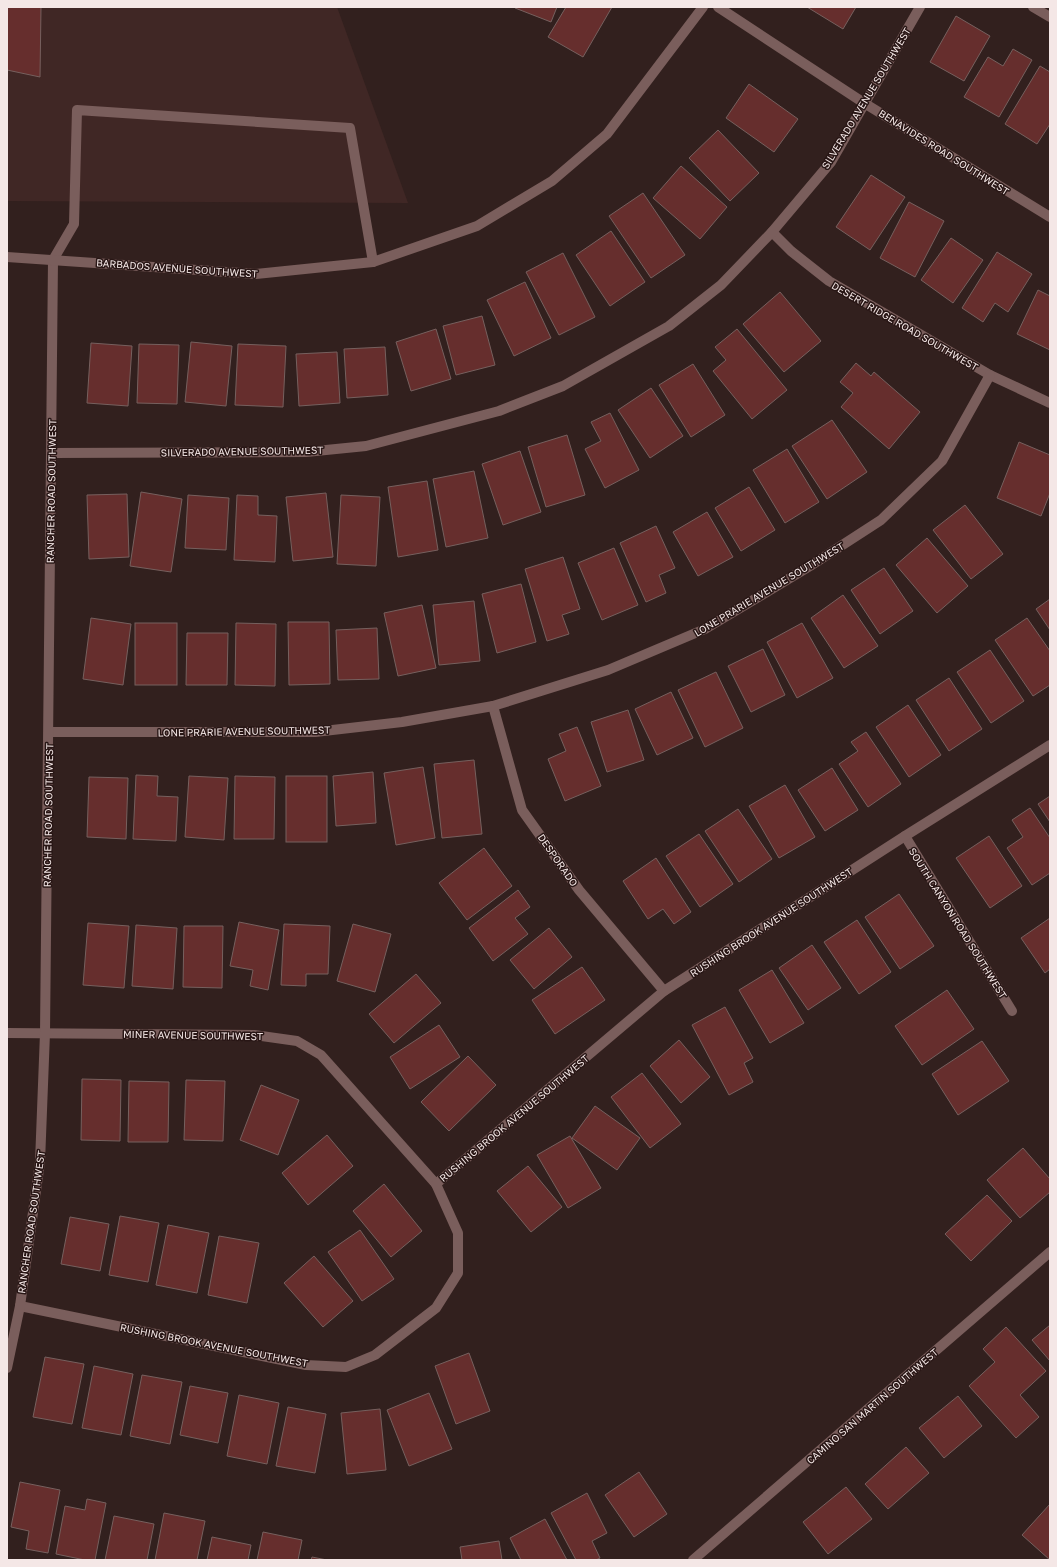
<svg xmlns="http://www.w3.org/2000/svg" width="1057" height="1567" font-family="'Golos Text',sans-serif">
<style>
.built{fill:#402725}
.building{fill:#662e2d;stroke:#76605e}
.lines{fill:none;stroke-linecap:round;stroke-linejoin:round}
.service{stroke:#7a5e5c;stroke-width:10}
.minor{stroke:#7a5e5c;stroke-width:10}
.tertiary{stroke:#7a5e5c;stroke-width:10}
.labels{text-anchor:middle;dominant-baseline:central;stroke-width:3;stroke-linejoin:round;paint-order:stroke}
.street-label{font-size:10px;fill:#f4e7e6;stroke:#281615}
</style>
<rect width="100%" height="100%" fill="#32201e"/>
<path class="built" d="M7 7H337L408 203 7 201Z"/>
<g class="building">
<path d="M7 7H41L40 77 7 70Z"/>
<path d="M516 7H557L551 22 515 8Z"/>
<path d="M566 7H612L583 57 548 37Z"/>
<path d="M807 7H856L843 29Z"/>
<path d="M956 16 990 36 964 81 930 62Z"/>
<path d="M1013 49 1032 60 999 117 964 97 988 57 1003 66Z"/>
<path d="M1040 66 1050 72V124L1037 144 1005 124Z"/>
<path d="M749 84 798 119 774 152 726 118Z"/>
<path d="M718 130 759 173 730 201 689 158Z"/>
<path d="M681 166 727 207 700 239 653 198Z"/>
<path d="M871 175 905 197 870 250 836 227Z"/>
<path d="M643 193 685 255 651 278 609 216Z"/>
<path d="M909 202 944 221 915 277 880 258Z"/>
<path d="M611 231 645 282 610 306 576 255Z"/>
<path d="M951 238 983 260 953 303 921 280Z"/>
<path d="M997 252 1032 274 1008 312 995 303 983 322 962 308Z"/>
<path d="M563 253 595 317 559 335 526 272Z"/>
<path d="M525 282 551 338 514 356 487 300Z"/>
<path d="M1038 290 1050 296V350L1017 334Z"/>
<path d="M780 292 821 341 784 372 743 324Z"/>
<path d="M482 316 495 365 456 375 443 326Z"/>
<path d="M436 329 451 379 411 391 396 342Z"/>
<path d="M737 329 787 390 752 419 713 371 726 360 715 347Z"/>
<path d="M191 342 232 346 226 406 185 402Z"/>
<path d="M91 343 132 346 128 406 87 403Z"/>
<path d="M139 344 179 345 177 404 137 403Z"/>
<path d="M238 344 286 346 283 407 235 405Z"/>
<path d="M385 347 388 395 347 398 344 349Z"/>
<path d="M337 352 340 403 299 406 296 354Z"/>
<path d="M856 363 871 376 874 372 920 412 889 449 841 407 853 393 840 382Z"/>
<path d="M693 364 725 415 691 437 659 385Z"/>
<path d="M651 388 683 436 650 458 618 410Z"/>
<path d="M610 413 639 470 605 488 585 449 601 441 591 422Z"/>
<path d="M832 420 867 472 827 499 792 446Z"/>
<path d="M567 435 585 495 546 507 528 447Z"/>
<path d="M1019 442 1050 455V493L1041 516 997 498Z"/>
<path d="M787 449 819 502 785 523 753 470Z"/>
<path d="M520 451 541 512 503 525 482 464Z"/>
<path d="M474 471 488 538 446 547 433 479Z"/>
<path d="M427 481 438 550 398 557 388 487Z"/>
<path d="M749 487 775 530 741 551 715 508Z"/>
<path d="M141 492 182 499 171 572 130 566Z"/>
<path d="M326 493 333 557 293 561 286 497Z"/>
<path d="M127 494 129 557 89 559 87 495Z"/>
<path d="M188 495 229 498 226 550 185 548Z"/>
<path d="M237 495 258 496V515L277 516 275 562 234 560Z"/>
<path d="M341 495 380 497 376 566 337 564Z"/>
<path d="M965 505 1003 554 971 579 933 530Z"/>
<path d="M707 512 733 557 698 576 673 532Z"/>
<path d="M656 526 675 568 659 575 666 593 646 602 620 543Z"/>
<path d="M927 538 968 586 937 613 896 565Z"/>
<path d="M614 548 638 605 602 620 578 563Z"/>
<path d="M563 557 580 609 562 615 569 634 547 641 525 569Z"/>
<path d="M884 568 913 611 880 634 851 590Z"/>
<path d="M521 584 536 642 497 653 482 594Z"/>
<path d="M843 595 878 646 844 668 811 618Z"/>
<path d="M1050 599V630L1036 609Z"/>
<path d="M474 601 480 661 439 665 433 605Z"/>
<path d="M422 605 436 668 398 676 384 613Z"/>
<path d="M91 618 131 624 123 685 83 679Z"/>
<path d="M1027 618 1050 651V685L1033 696 995 640Z"/>
<path d="M288 622H329L330 684 289 685Z"/>
<rect x="135" y="623" width="42" height="62"/>
<path d="M236 623 276 624 275 686 235 685Z"/>
<path d="M802 623 833 678 797 698 767 642Z"/>
<path d="M377 628 379 679 338 680 336 630Z"/>
<path d="M187 633H228L227 685H186Z"/>
<path d="M763 649 785 695 751 712 728 666Z"/>
<path d="M990 650 1024 701 991 723 957 672Z"/>
<path d="M716 672 743 728 705 747 678 690Z"/>
<path d="M949 678 982 729 949 751 916 700Z"/>
<path d="M671 692 693 738 657 755 635 709Z"/>
<path d="M908 705 941 755 909 777 876 727Z"/>
<path d="M628 710 644 760 607 772 591 722Z"/>
<path d="M577 727 601 786 565 801 548 759 566 751 559 734Z"/>
<path d="M866 732 901 784 868 807 839 764 858 751 851 742Z"/>
<path d="M474 760 482 834 442 838 434 764Z"/>
<path d="M423 767 435 838 396 845 384 773Z"/>
<path d="M832 768 858 810 825 831 798 790Z"/>
<path d="M373 772 376 823 336 826 333 776Z"/>
<path d="M136 775 158 776 157 796 178 797 176 841 133 839Z"/>
<path d="M189 776 228 778 224 840 185 837Z"/>
<path d="M235 776 275 777 274 839H234Z"/>
<rect x="286" y="776" width="41" height="66"/>
<path d="M89 777 128 778 126 839 87 837Z"/>
<path d="M785 785 815 837 779 858 749 806Z"/>
<path d="M1050 796V822L1038 804Z"/>
<path d="M1030 808 1050 838V873L1032 885 1007 848 1023 837 1012 820Z"/>
<path d="M738 809 772 859 739 882 705 831Z"/>
<path d="M699 834 733 884 700 907 666 856Z"/>
<path d="M989 836 1022 886 990 908 956 858Z"/>
<path d="M484 848 512 886 467 920 439 883Z"/>
<path d="M656 858 691 912 674 924 663 909 648 919 623 881Z"/>
<path d="M518 890 530 907 515 918 528 934 493 961 469 928Z"/>
<path d="M899 894 934 946 900 969 865 917Z"/>
<path d="M1050 918V969L1045 973 1021 938Z"/>
<path d="M857 920 891 972 859 994 824 942Z"/>
<path d="M239 922 279 930 268 990 250 986 253 970 230 966Z"/>
<path d="M88 923 129 926 124 988 83 985Z"/>
<path d="M284 924 330 926 328 974H306V986L281 985Z"/>
<path d="M353 924 391 934 375 992 337 981Z"/>
<path d="M136 925 177 928 173 989 132 986Z"/>
<path d="M184 926H223L222 988 183 987Z"/>
<path d="M549 928 572 957 534 989 510 960Z"/>
<path d="M812 945 841 988 808 1010 779 968Z"/>
<path d="M582 967 605 1000 555 1034 532 1000Z"/>
<path d="M772 970 804 1023 770 1043 739 990Z"/>
<path d="M416 974 441 1003 394 1043 369 1014Z"/>
<path d="M947 990 974 1029 922 1065 895 1026Z"/>
<path d="M725 1007 753 1058 744 1063 753 1082 729 1095 692 1025Z"/>
<path d="M439 1025 460 1057 410 1089 390 1057Z"/>
<path d="M679 1040 710 1077 681 1103 650 1066Z"/>
<path d="M982 1041 1009 1081 958 1115 932 1074Z"/>
<path d="M468 1056 496 1085 449 1131 421 1102Z"/>
<path d="M642 1073 681 1124 650 1148 611 1097Z"/>
<path d="M82 1079 121 1080 120 1141 81 1140Z"/>
<path d="M186 1080 225 1081 223 1141 184 1140Z"/>
<path d="M129 1081 169 1082 168 1142H128Z"/>
<path d="M261 1085 299 1100 278 1155 240 1140Z"/>
<path d="M595 1106 640 1138 617 1170 572 1138Z"/>
<path d="M327 1135 353 1166 308 1205 282 1173Z"/>
<path d="M570 1136 601 1188 568 1208 537 1155Z"/>
<path d="M1023 1148 1050 1179V1192L1020 1218 987 1180Z"/>
<path d="M528 1166 562 1207 531 1232 497 1191Z"/>
<path d="M384 1184 422 1231 391 1257 353 1211Z"/>
<path d="M987 1195 1012 1221 971 1261 945 1234Z"/>
<path d="M120 1216 159 1223 148 1282 109 1275Z"/>
<path d="M70 1217 109 1224 100 1271 61 1264Z"/>
<path d="M168 1225 209 1233 197 1293 156 1285Z"/>
<path d="M360 1230 394 1279 362 1301 328 1252Z"/>
<path d="M219 1236 259 1243 247 1303 208 1295Z"/>
<path d="M314 1256 353 1301 323 1327 284 1283Z"/>
<path d="M1050 1325V1361L1032 1340Z"/>
<path d="M1006 1327 1046 1371 1020 1395 1039 1417 1016 1438 969 1386 995 1362 983 1349Z"/>
<path d="M469 1353 490 1411 456 1424 435 1366Z"/>
<path d="M45 1357 84 1364 72 1424 33 1417Z"/>
<path d="M94 1366 133 1374 121 1435 82 1428Z"/>
<path d="M142 1375 182 1382 170 1444 130 1436Z"/>
<path d="M190 1386 228 1393 218 1443 180 1435Z"/>
<path d="M429 1393 452 1449 409 1466 387 1410Z"/>
<path d="M239 1395 279 1403 267 1464 227 1456Z"/>
<path d="M958 1396 982 1426 944 1458 919 1428Z"/>
<path d="M288 1407 326 1414 315 1473 276 1466Z"/>
<path d="M380 1409 386 1470 347 1474 341 1413Z"/>
<path d="M906 1447 929 1473 888 1509 865 1484Z"/>
<path d="M639 1472 667 1514 634 1537 605 1495Z"/>
<path d="M20 1482 60 1490 48 1553 26 1549 29 1531 11 1527Z"/>
<path d="M846 1487 872 1519 828 1554 803 1522Z"/>
<path d="M587 1493 607 1533 592 1541 600 1558 596 1560H576L551 1513Z"/>
<path d="M87 1499 106 1503 95 1560H85L56 1554 65 1506 85 1510Z"/>
<path d="M1050 1504V1560L1022 1535Z"/>
<path d="M164 1513 205 1521 197 1560H155Z"/>
<path d="M114 1516 154 1524 147 1560H105Z"/>
<path d="M545 1519 567 1560H521L510 1538Z"/>
<path d="M263 1532 302 1540 298 1560H257Z"/>
<path d="M212 1537 251 1545 248 1560H207Z"/>
<path d="M499 1541 502 1560H462L460 1547Z"/>
<path d="M312 1557 327 1560H311Z"/>
</g>
<g class="lines">
<path class="service" d="M53 260 74 224 77 110 350 128 373 262"/>
<g class="minor">
<path d="M718 7 864 103 1050 217"/>
<path d="M1033 7 1050 17"/>
<path d="M772 232 791 251 829 281 990 375 1050 403"/>
<path d="M52 453 306 452 366 446 499 411 563 386 669 326 721 285 772 232 831 162 920 7"/>
<path d="M493 706 522 810 579 890 664 991"/>
<path d="M49 732H315L402 722 493 706 608 670 705 629 810 566 881 520 942 461 990 375"/>
<path d="M905 836 1012 1011"/>
<path d="M7 1033 254 1035 297 1041 321 1055 436 1184"/>
<path d="M20 1306 306 1365 346 1367 375 1355 436 1308 458 1273V1233L436 1184 664 991 905 836 1050 745"/>
<path d="M7 1368 20 1306 40 1162 45 1033 53 260"/>
</g>
<g class="tertiary">
<path d="M7 257 256 274 373 262 477 226 552 181 607 134 703 7"/>
<path d="M693 1560 1050 1252"/>
</g>
</g>
<g class="labels">
<g class="street-label">
<text transform="translate(866 98) rotate(-59)">SILVERADO AVENUE SOUTHWEST</text>
<text transform="translate(944 152) rotate(32)">BENAVIDES ROAD SOUTHWEST</text>
<text transform="translate(177 268) rotate(4)">BARBADOS AVENUE SOUTHWEST</text>
<text transform="translate(905 326) rotate(30)">DESERT RIDGE ROAD SOUTHWEST</text>
<text transform="translate(242 451) rotate(-1)">SILVERADO AVENUE SOUTHWEST</text>
<text transform="translate(51 491) rotate(-89)">RANCHER ROAD SOUTHWEST</text>
<text transform="translate(769 589) rotate(-31)">LONE PRARIE AVENUE SOUTHWEST</text>
<text transform="translate(244 731) rotate(-1)">LONE PRARIE AVENUE SOUTHWEST</text>
<text transform="translate(48 815) rotate(-89)">RANCHER ROAD SOUTHWEST</text>
<text transform="translate(558 860) rotate(55)">DESPORADO</text>
<text transform="translate(771 922) rotate(-33)">RUSHING BROOK AVENUE SOUTHWEST</text>
<text transform="translate(958 923) rotate(58)">SOUTH CANYON ROAD SOUTHWEST</text>
<text transform="translate(193 1035) rotate(1)">MINER AVENUE SOUTHWEST</text>
<text transform="translate(514 1118) rotate(-40)">RUSHING BROOK AVENUE SOUTHWEST</text>
<text transform="translate(31 1222) rotate(-82)">RANCHER ROAD SOUTHWEST</text>
<text transform="translate(214 1345) rotate(11)">RUSHING BROOK AVENUE SOUTHWEST</text>
<text transform="translate(872 1406) rotate(-41)">CAMINO SAN MARTIN SOUTHWEST</text>
</g>
</g>
<rect width="1057" height="1567" fill="none" stroke="#f4e7e6" stroke-width="16"/>
</svg>
